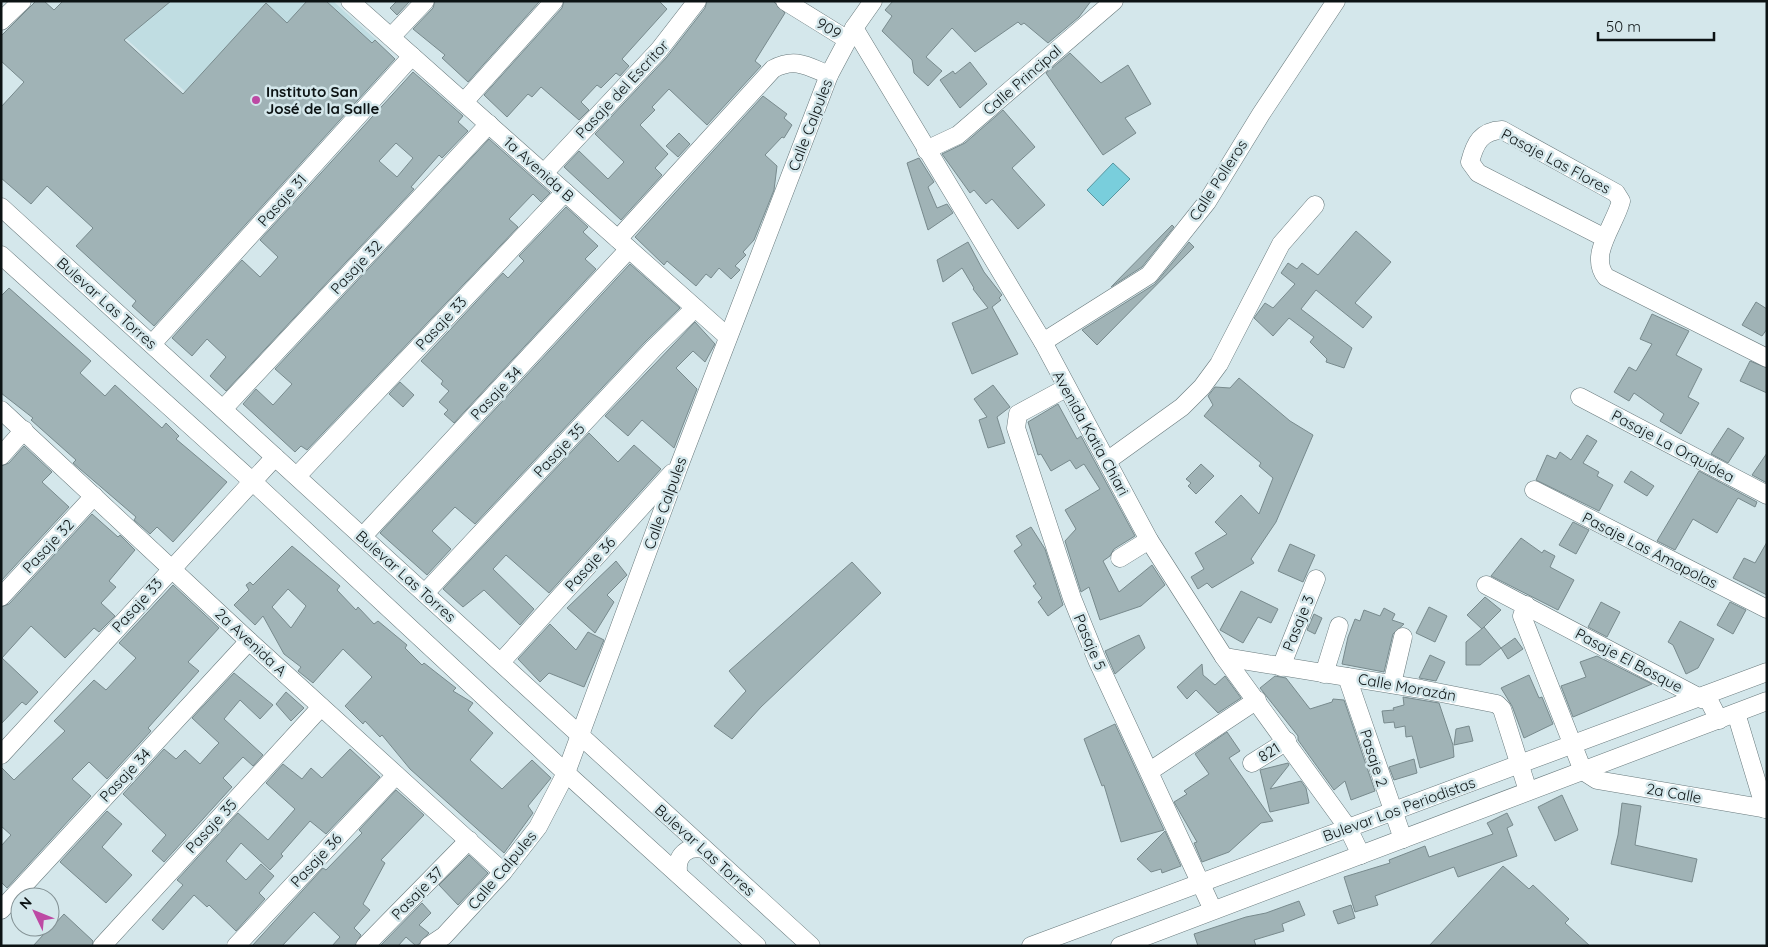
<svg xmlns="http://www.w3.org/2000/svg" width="1768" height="947" font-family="Quicksand,sans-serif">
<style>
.built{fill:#c0dde2}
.water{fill:#79cedc;stroke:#5896a0}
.building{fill:#a0b3b6;stroke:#788a8d;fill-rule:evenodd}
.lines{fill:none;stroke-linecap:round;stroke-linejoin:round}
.minor-casing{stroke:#68797c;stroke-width:19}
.minor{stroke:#fff;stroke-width:18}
.poi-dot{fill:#bd4aa4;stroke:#d4e7eb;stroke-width:2}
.labels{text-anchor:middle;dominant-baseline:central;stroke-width:5;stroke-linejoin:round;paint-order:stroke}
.street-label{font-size:15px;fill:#0c1314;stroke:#d4e7eb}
.poi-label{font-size:15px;font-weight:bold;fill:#0c1314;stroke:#d4e7eb;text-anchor:start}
</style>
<rect width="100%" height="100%" fill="#d4e7eb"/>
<path class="built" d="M90 1H333L376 40 261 159 87 4Z"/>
<path class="water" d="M1113 163 1130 179 1103 206 1087 190Z"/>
<g class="building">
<path d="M36 1H44L54 10 63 1H171L124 40 183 94 266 3 287 23 307 1H326L372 43 375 40 395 59 154 326 132 306 136 301 76 246 93 228 47 186 31 204 1 178V107L24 82 1 61V36Z"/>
<path d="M397 1H410L397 15 390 8Z"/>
<path d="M435 1H538L539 2 468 82 442 58 445 55 413 29 433 8Z"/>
<path d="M564 1H659L667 9 622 59 629 66 620 76 616 73 601 88 597 85 581 102 589 110 579 120 541 87 532 97 528 94 507 117 484 95 562 8Z"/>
<path d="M707 1H773L785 13 755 61 761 66 707 125 669 89 652 107 655 110 640 125 668 154 655 168 662 175 621 220 564 167 579 151 608 179 624 162 595 134 667 57 705 8Z"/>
<path d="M893 1H1091L1079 17 1048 43 1024 23 1021 25 1018 22 975 52 952 28 926 57 942 71 928 86 914 73 912 60 882 31 892 16 885 10Z"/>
<path d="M1070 53 1101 83 1128 65 1151 104 1125 118 1136 133 1103 155 1046 73Z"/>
<path d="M970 62 987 84 960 108 940 80 953 71 955 74Z"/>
<path d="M413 72 463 116 458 122 468 131 442 158 439 155 411 187 414 189 226 391 210 376 226 357 207 339 192 356 172 338 242 260 260 277 278 257 260 240ZM396 143 413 158 397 177 379 161Z"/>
<path d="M763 96 787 114 784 118 792 125 784 138 782 137 765 155 777 166 774 190 754 240 743 252 746 255 735 266 740 270 731 279 719 268 711 278 706 274 696 286 667 261 664 265 635 237Z"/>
<path d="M1003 110 1035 147 1012 168 1045 205 1018 229 992 199 986 204 974 190 970 193 942 154 965 143Z"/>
<path d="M679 133 690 144 678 157 666 146Z"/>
<path d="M489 139 550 193 541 202 533 194 509 219 518 227 307 450 301 446 295 452 243 404 256 389 273 405 292 384 275 369Z"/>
<path d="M919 158 934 182 928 187 937 208 947 204 953 213 928 230 907 163Z"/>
<path d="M566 207 588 227 583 232 598 246 585 259 596 269 454 423 444 414 448 410 439 402 449 391 441 384 443 381 421 361 503 273 508 278 524 261 519 256Z"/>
<path d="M1172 225 1174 227 1142 267 1111 287Z"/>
<path d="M1356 231 1391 262 1355 303 1372 317 1363 328 1316 290 1301 309 1352 348 1344 368 1326 362 1327 359 1310 342 1314 337 1289 318 1273 336 1254 318 1265 303 1273 308 1295 284 1281 273 1288 263 1297 269 1302 263 1318 275Z"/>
<path d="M968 242 984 272 1002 295 999 298 1001 300 992 307 1018 354 972 374 952 323 988 308 973 289 974 288 962 268 943 282 937 260Z"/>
<path d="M1189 242 1194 247 1097 345 1082 330 1155 284Z"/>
<path d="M630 264 680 308 645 342 475 524 455 507 432 531 451 549 427 575 380 533Z"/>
<path d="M9 288 91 361 80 373 105 396 115 385 162 428 166 423 179 436 176 439 227 482 173 542 157 527 150 534 134 520 136 517 73 463 76 460 31 420 33 418 1 393V296Z"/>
<path d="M1756 302 1767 309V329L1762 336 1742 325Z"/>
<path d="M1652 314 1689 331 1676 355 1702 369 1688 397 1699 403 1681 434 1660 421 1664 414 1634 393 1629 401 1614 392 1629 367 1636 371 1652 344 1640 339Z"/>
<path d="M695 322 715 344 705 362 693 351 676 368 697 389 674 448 642 420 628 436 605 416Z"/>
<path d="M1750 361 1767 368V393L1740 381Z"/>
<path d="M1239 378 1290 421 1313 435 1276 522 1251 559 1254 563 1212 588 1207 583 1198 589 1191 577 1204 569 1195 553 1227 534 1215 522 1241 495 1259 514 1273 478 1259 466 1261 463 1204 416 1213 405 1208 396 1215 387 1230 388Z"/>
<path d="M400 382 414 395 403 407 389 394Z"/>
<path d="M993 385 1010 407 997 417 1005 443 988 448 979 420 987 417 974 399Z"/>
<path d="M1058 404 1077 439 1081 436 1135 536 1114 549 1110 556 1103 561 1119 592 1152 565 1165 585 1141 606 1100 620 1089 587 1081 592 1065 541 1076 529 1065 510 1100 489 1084 464 1076 469 1070 460 1051 471 1041 454 1038 455 1028 422Z"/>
<path d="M1728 428 1744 438 1728 463 1711 454Z"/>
<path d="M589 433 618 462 634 445 661 469 549 593 506 555 493 569 534 609 520 625 484 590 463 607 443 589Z"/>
<path d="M1587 435 1597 441 1583 463 1599 472 1597 476 1613 485 1599 511 1536 480 1547 455 1556 459 1560 452 1571 460Z"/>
<path d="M24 446 52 472 42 482 69 507 1 581V466L9 463Z"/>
<path d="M1767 453V483L1752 475Z"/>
<path d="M1201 464 1214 476 1196 494 1188 486 1191 483 1186 479Z"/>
<path d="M1631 471 1654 486 1647 496 1624 482Z"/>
<path d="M1699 471 1757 502 1755 507 1738 498 1717 533 1693 519 1675 550 1657 541Z"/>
<path d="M92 514 118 537 120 535 135 550 109 581 116 587 101 603 115 616 99 632 94 628 65 658 31 626 2 658 38 692 26 705 22 702 1 724V607L9 604Z"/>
<path d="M1573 522 1589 530 1576 554 1559 545Z"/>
<path d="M1031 527 1045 549 1063 605 1048 616 1038 602 1042 598 1033 586 1036 584 1014 551 1022 545 1016 536Z"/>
<path d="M1521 538 1542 553 1544 550 1555 556 1550 567 1574 580 1558 610 1491 576Z"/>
<path d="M1767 542V595L1733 578 1744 558 1755 563Z"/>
<path d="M1290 544 1315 555 1303 582 1278 571Z"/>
<path d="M292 546 340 586 337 590 356 610 358 607 374 624 378 621 407 645 405 648 422 665 424 663 438 674 456 688 453 691 473 703 468 710 493 733 470 760 502 789 532 760 551 778 528 806 533 813 504 853 410 769 382 735 380 737 365 721 363 724 345 706 372 677 343 649 313 683 298 671 301 667 284 654 263 616 255 625 234 605 249 590 246 585 250 582 253 585ZM288 589 306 606 291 628 272 607Z"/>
<path d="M616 561 627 575 607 595 614 602 595 633 567 608Z"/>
<path d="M852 562 881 593 761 707 732 739 714 726 746 691 729 671Z"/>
<path d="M173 585 219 628 188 662 199 671 148 728 151 731 107 779 89 762 72 779 91 796 7 888 1 882V846L11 835 1 826V767L14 780 65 731 54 721 94 680 106 690 136 658 119 643Z"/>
<path d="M1241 591 1278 609 1271 623 1258 617 1243 643 1220 630Z"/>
<path d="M1485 597 1501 610 1482 629 1467 615Z"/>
<path d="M1601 602 1620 612 1607 637 1588 627Z"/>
<path d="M1730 602 1746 610 1733 634 1717 625Z"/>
<path d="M1429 607 1447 616 1435 642 1416 633Z"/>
<path d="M1384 608 1395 614 1392 620 1404 624 1393 634 1384 672 1342 664 1348 637 1355 619 1360 621 1364 610 1380 616Z"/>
<path d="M1314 614 1322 618 1315 634 1307 630Z"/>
<path d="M1680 621 1714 639 1698 668 1686 674 1673 645 1668 642Z"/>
<path d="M550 624 576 650 588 632 604 640 584 687 549 673 540 682 518 659Z"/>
<path d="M1484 627 1501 648 1480 665H1466V642Z"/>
<path d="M1139 635 1145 648 1115 674 1105 651Z"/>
<path d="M1515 638 1523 649 1508 659 1501 648Z"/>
<path d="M1430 655 1445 662 1436 681 1419 678Z"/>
<path d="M1597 656 1652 684 1573 717 1561 686 1586 677 1580 662Z"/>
<path d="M1202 664 1203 675 1215 685 1225 676 1241 698 1218 713 1196 690 1187 699 1177 687Z"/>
<path d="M234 673 273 705 260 719 240 700 224 719 263 755 253 766 243 757 223 778 232 787 164 862 152 851 166 835 123 794 164 749 176 759 185 750 200 764 215 747 219 743 192 718Z"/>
<path d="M1529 675 1539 698 1542 697 1553 724 1524 738 1512 706 1501 688Z"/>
<path d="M1275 676 1286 678 1310 709 1332 702 1333 699 1344 700 1375 791 1351 800 1345 781 1334 790 1298 740V736L1260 688Z"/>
<path d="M286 692 304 708 291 721 276 704Z"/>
<path d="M1403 697 1439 703 1453 745 1454 757 1420 768 1412 736 1406 737 1405 726 1395 728 1394 722 1384 723 1382 711 1394 710 1393 708 1404 705Z"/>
<path d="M1115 724 1164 830 1121 842 1104 785 1102 786 1084 739Z"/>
<path d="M1469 726 1473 741 1454 745 1456 729Z"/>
<path d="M1227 732 1240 751 1229 758 1273 821 1261 823 1229 852 1202 862 1194 843 1197 842 1174 802 1187 794 1184 791 1209 774 1195 754Z"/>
<path d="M350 749 380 777 326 834 310 821 281 854 283 856 270 870 241 843 226 861 246 880 261 864 274 876 259 893 265 899 236 931 209 905 207 907 194 895 163 930 152 920 183 885 177 880 238 813 268 840 295 809 266 783 283 764 302 779 311 768 322 778Z"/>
<path d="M1414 759 1417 773 1394 780 1389 767Z"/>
<path d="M1288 763 1289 765 1270 789 1301 781 1306 788 1309 803 1270 812 1260 770Z"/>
<path d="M396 790 424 815 381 860 385 863 363 904 370 910 354 928 361 935 355 946H332L340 937 314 912 282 946H252L323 868 326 870 362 833 359 830Z"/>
<path d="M1562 795 1578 830 1555 841 1538 807Z"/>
<path d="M1622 803 1641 806 1635 845 1697 859 1692 882 1611 864 1618 835Z"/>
<path d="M107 811 122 824 102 847 132 875 106 903 60 862Z"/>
<path d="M1507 813 1513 825 1507 828 1517 856 1458 877 1454 867 1375 896 1378 905 1355 912 1344 877 1390 863 1389 860 1425 846 1429 857 1493 834 1487 823Z"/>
<path d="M1165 831 1181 866 1162 873 1161 869 1151 872 1137 859Z"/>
<path d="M469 855 488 873 458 905 439 885Z"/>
<path d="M1503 866 1529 889 1533 885 1569 919 1565 923 1590 946H1429Z"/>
<path d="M1299 901 1305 915 1282 924 1284 931 1254 940 1256 946H1198L1194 934 1246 917 1266 913Z"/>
<path d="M422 903 431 913 419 925 429 933 419 944 416 946 406 937 398 946H380Z"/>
<path d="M1351 905 1355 918 1338 924 1333 911Z"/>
<path d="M64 914 93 941 92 946H33L44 934 37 927H52Z"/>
</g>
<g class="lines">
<g class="minor-casing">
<g id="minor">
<path d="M350 1 728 337"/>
<path d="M785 1 848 40"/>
<path d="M1 21 22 1"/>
<path d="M854 28 1043 342 1149 540 1224 657 1348 828 1361 855"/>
<path d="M391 37 425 1"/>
<path d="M464 102 554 1"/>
<path d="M926 150 958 135 1114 1"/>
<path d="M544 173 659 50 697 1"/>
<path d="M1 207 811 946"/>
<path d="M1605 238 1478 173 1470 162C1475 143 1481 131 1502 130L1616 193 1621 201C1615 225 1588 255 1606 277L1767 358"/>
<path d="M618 239 773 69C795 57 807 66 829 75"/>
<path d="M1 255 252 481 566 773 757 946"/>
<path d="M1043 342 1149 275 1207 202 1261 114 1336 1"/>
<path d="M152 344 412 56"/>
<path d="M1066 388 1018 414 1016 428 1072 598 1097 660 1213 910"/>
<path d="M1580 397 1767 495"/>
<path d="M223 409 489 124"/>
<path d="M1 410 249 641 503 872"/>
<path d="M1 456 24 430"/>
<path d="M1107 461 1182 407 1202 387 1219 364 1281 244 1315 205"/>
<path d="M297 476 565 192"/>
<path d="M1534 490 1767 609"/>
<path d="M363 536 629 249"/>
<path d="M1120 558 1149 540"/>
<path d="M1486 585 1702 699 1706 695 1719 720"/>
<path d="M425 593 653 349 695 308"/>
<path d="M1 597 94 496"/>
<path d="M1526 605 1522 616 1583 771 1597 780 1767 809"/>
<path d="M1224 657 1421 689 1497 704 1502 709 1528 791"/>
<path d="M501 662 672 473"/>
<path d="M1281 667 1316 579"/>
<path d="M1324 674 1339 626"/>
<path d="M1347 677 1403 839"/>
<path d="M1392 684 1403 637"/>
<path d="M1736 713 1765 809"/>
<path d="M1 755 275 457"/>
<path d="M1252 763 1287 741"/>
<path d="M1150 771 1257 700"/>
<path d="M678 872C676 856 687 845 704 849"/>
<path d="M1 910 249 641"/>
<path d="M102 946 321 707"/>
<path d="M236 946 396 775"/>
<path d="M365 946 469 840"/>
<path d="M429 946 444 936 503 872 538 827 566 773 679 466 829 75 854 28 873 1"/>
<path d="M1031 946 1767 672"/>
<path d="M1120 946 1767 701"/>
</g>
</g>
<use href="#minor" class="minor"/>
</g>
<circle class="poi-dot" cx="256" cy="100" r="5"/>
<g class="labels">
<g class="street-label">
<text transform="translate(829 28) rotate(31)">909</text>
<text transform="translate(1022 80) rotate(-41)">Calle Principal</text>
<text transform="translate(622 89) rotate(-47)">Pasaje del Escritor</text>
<text transform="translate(810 125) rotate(-69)">Calle Calpules</text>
<text transform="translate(1556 161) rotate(28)">Pasaje Las Flores</text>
<text transform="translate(539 169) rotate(42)">1a Avenida B</text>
<text transform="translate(1218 180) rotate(-57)">Calle Polleros</text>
<text transform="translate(282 200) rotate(-48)">Pasaje 31</text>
<text transform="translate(356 267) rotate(-47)">Pasaje 32</text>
<text transform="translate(107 303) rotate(42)">Bulevar Las Torres</text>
<text transform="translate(441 323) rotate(-47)">Pasaje 33</text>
<text transform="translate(496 393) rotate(-47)">Pasaje 34</text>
<text transform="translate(1091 433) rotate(61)">Avenida Katia Chiari</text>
<text transform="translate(1673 446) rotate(28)">Pasaje La Orquídea</text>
<text transform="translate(559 450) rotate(-47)">Pasaje 35</text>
<text transform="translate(665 503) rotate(-70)">Calle Calpules</text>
<text transform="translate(48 546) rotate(-47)">Pasaje 32</text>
<text transform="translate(1650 550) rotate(27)">Pasaje Las Amapolas</text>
<text transform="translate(590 564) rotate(-48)">Pasaje 36</text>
<text transform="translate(406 576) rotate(42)">Bulevar Las Torres</text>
<text transform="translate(137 605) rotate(-48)">Pasaje 33</text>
<text transform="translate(1298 623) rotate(-68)">Pasaje 3</text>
<text transform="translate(251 642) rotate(43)">2a Avenida A</text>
<text transform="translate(1090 642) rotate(67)">Pasaje 5</text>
<text transform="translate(1629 660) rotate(28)">Pasaje El Bosque</text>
<text transform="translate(1407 687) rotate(10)">Calle Morazán</text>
<text transform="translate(1269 752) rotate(-32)">821</text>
<text transform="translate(1374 758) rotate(72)">Pasaje 2</text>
<text transform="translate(125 775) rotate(-47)">Pasaje 34</text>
<text transform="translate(1674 793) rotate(10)">2a Calle</text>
<text transform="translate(1399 809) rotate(-20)">Bulevar Los Periodistas</text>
<text transform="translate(211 826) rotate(-47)">Pasaje 35</text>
<text transform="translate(705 850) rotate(42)">Bulevar Las Torres</text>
<text transform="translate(316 860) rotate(-47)">Pasaje 36</text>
<text transform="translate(502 870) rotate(-50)">Calle Calpules</text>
<text transform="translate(417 893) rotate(-46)">Pasaje 37</text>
</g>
<g class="poi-label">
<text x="266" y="91">Instituto San<tspan x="266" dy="17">José de la Salle</tspan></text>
</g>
</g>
<rect width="1768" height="947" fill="none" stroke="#0c1314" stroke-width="5"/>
<g transform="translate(35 912) rotate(313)"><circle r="24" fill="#d4e7eb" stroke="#849295"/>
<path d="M0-4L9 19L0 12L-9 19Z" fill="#bd4aa4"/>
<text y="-8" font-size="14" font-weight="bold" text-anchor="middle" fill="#0c1314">N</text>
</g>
<path d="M1598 32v8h116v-8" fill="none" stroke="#0c1314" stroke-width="2.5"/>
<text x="1606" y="32" font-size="15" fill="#0c1314" stroke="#d4e7eb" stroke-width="4" paint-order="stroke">50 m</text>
</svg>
